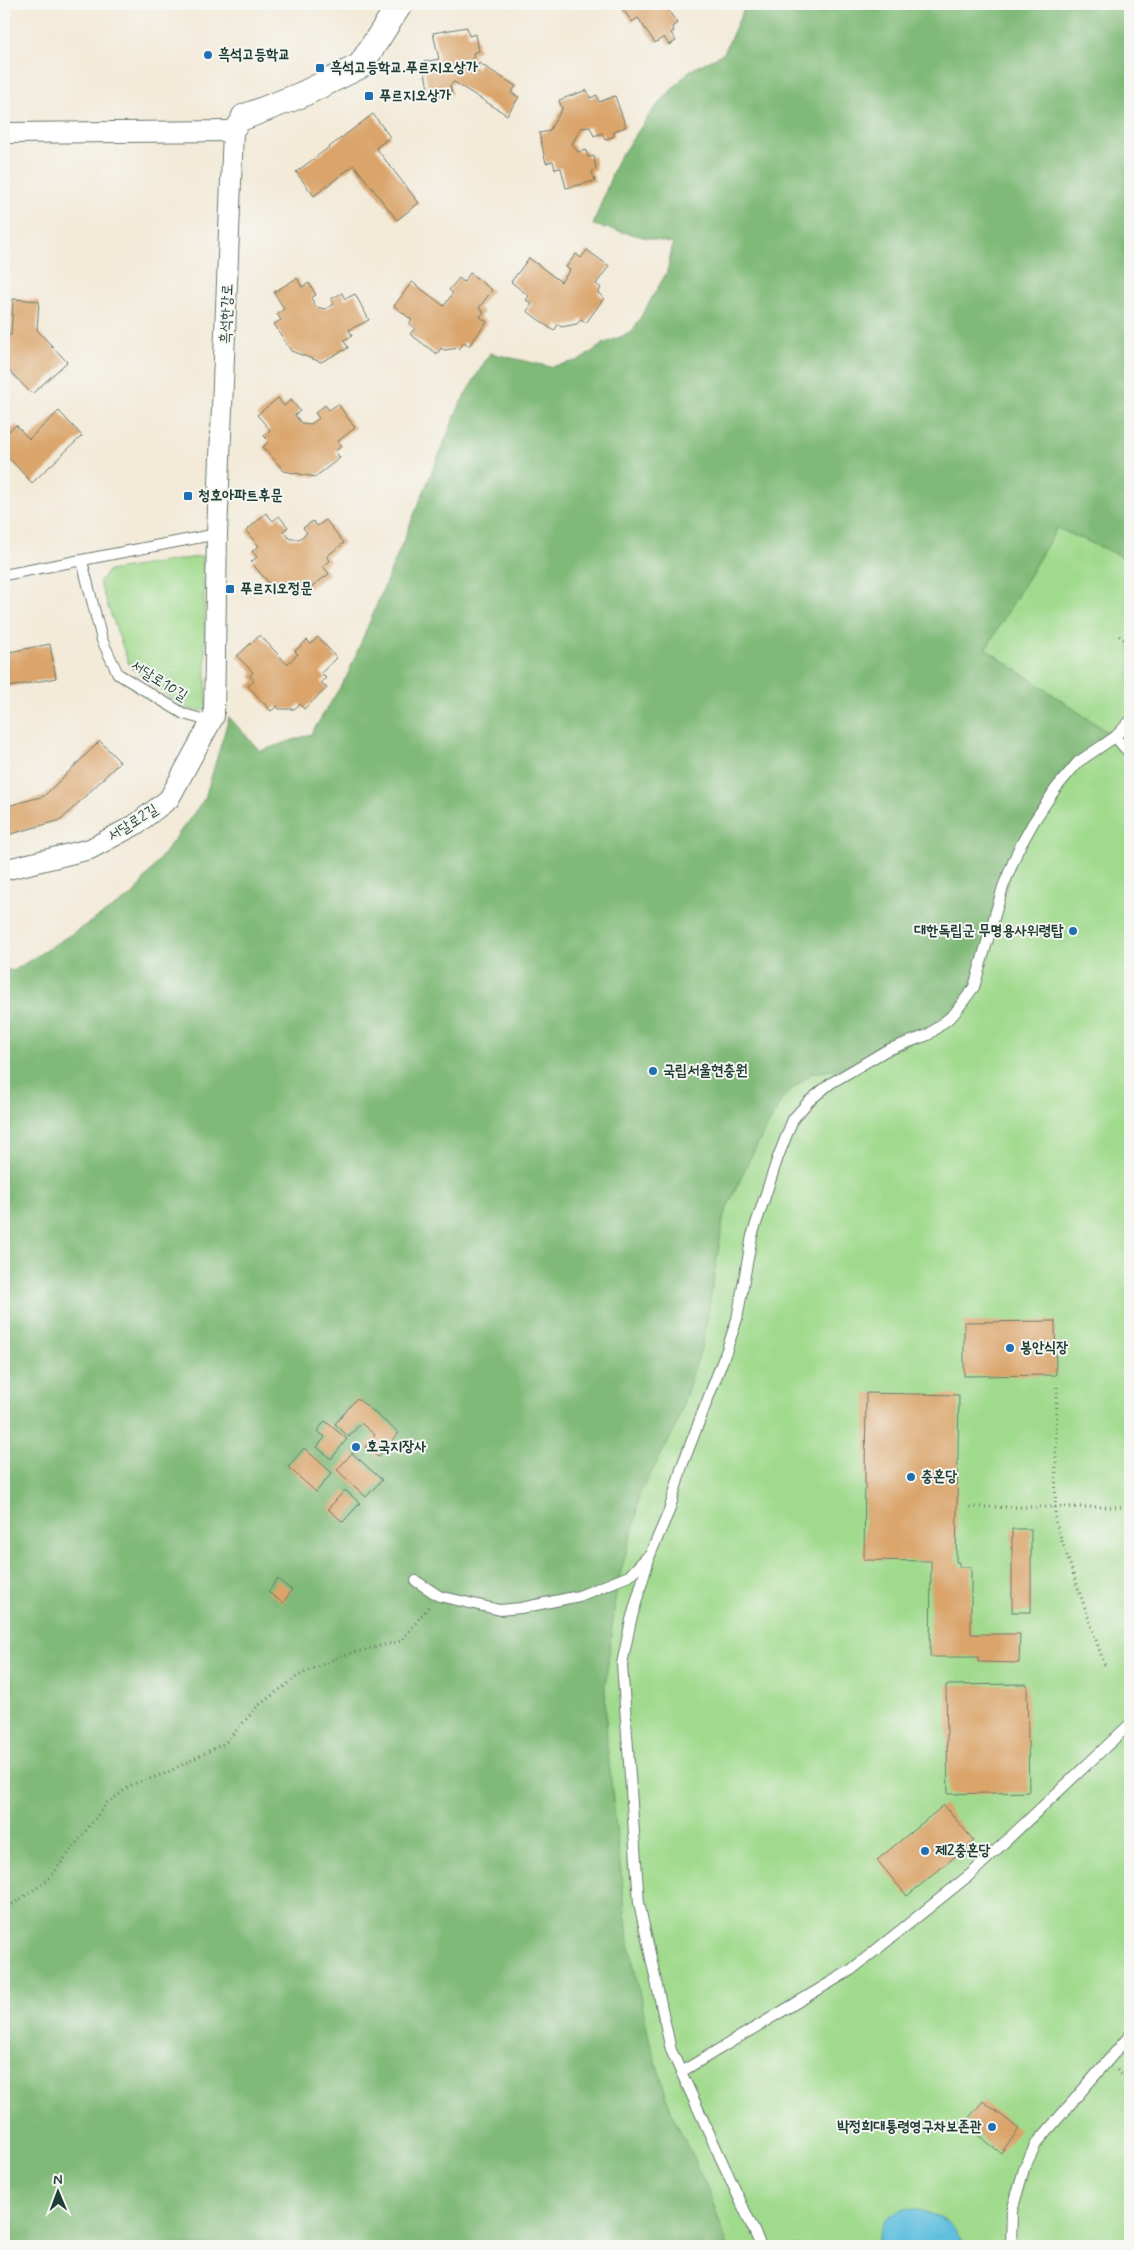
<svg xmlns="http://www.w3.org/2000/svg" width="1134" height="2250" font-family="Mynerve,'Poor Story',sans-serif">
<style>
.green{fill:#a0da8d;stroke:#608c60}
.forest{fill:#80ba78;stroke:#507c56}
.water{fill:#60bfde;stroke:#407e89}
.building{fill:#daa46a}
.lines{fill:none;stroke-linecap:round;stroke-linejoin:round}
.service-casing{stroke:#697a6d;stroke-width:12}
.minor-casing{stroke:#697a6d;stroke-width:22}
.tertiary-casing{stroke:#697a6d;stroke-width:27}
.path{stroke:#697a6d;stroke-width:3;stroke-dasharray:1 4;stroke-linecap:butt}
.service{stroke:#fff;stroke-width:10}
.minor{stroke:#fff;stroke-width:20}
.tertiary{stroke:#fff;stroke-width:25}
.poi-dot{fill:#1f6fb2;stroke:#f6f6f2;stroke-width:2}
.labels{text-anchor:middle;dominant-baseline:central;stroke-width:4;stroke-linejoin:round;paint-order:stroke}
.poi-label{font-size:15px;font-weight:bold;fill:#1f3d34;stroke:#f6f6f2;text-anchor:start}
.street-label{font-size:15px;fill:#1f3d34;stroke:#f6f6f2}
</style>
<rect width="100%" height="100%" fill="#f6f6f2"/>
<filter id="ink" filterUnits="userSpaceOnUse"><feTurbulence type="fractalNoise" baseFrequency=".02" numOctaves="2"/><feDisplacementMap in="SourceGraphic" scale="10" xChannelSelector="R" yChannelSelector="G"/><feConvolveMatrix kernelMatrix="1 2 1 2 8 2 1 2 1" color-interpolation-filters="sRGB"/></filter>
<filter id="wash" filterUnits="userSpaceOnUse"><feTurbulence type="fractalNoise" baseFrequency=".0096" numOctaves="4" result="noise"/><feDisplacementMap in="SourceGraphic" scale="20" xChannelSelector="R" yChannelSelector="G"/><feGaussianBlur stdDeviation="1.12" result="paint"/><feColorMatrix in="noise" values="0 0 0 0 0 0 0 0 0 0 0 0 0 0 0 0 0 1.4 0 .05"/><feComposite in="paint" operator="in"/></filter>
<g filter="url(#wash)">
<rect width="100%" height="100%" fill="#f3ead8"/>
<g class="green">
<path d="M1130 75V2246H4V1228Z"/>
<path d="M203 556 207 709 196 711 183 708 130 667 99 582 108 571Z"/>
</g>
<path class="forest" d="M746 4H1130V560L1057 528 986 649 1115 737 1078 762 1018 850 974 987 928 1035 859 1066 812 1073 784 1096 750 1158 724 1215 703 1342 675 1429 639 1495 636 1517 617 1585 605 1688 607 1743 628 1938 650 2042 671 2111 709 2192 728 2246H4V968L13 971 133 895 205 798 229 717 260 751 311 734 347 676 461 402 490 353 551 367 580 360 603 344 632 332 667 272 673 244 593 225 617 161 653 110 689 71 724 53Z"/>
<path class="water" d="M904 2209C928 2209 957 2221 963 2246H879C877 2226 886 2215 904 2209Z"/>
<g id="blocks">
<g class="building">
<path d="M619 4H664L677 23 672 27 674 31 671 33 676 41 669 45 664 37 655 43 638 18 632 22Z"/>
<path d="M467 27 469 36 476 34 479 51 473 53 474 56 470 62 477 68 479 63 516 86 511 93 519 97 507 115 454 82 450 85 452 94 430 99 423 62 439 59 433 33Z"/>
<path d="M587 90 590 98 597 95 599 102 615 96 626 127 614 131V136L605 140 602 133 594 136 590 127 581 128 572 144 578 152 586 150 588 157 594 156 596 169 592 172 595 181 566 188 561 168 555 169 553 161 546 163 539 133 549 131 562 109 559 100Z"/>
<path d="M373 114 390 137 376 148 419 203 397 220 354 165 314 196 296 172Z"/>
<path d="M587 250 609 266 596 284 601 288 598 293 604 298 586 323 581 319 577 324 561 327 558 324 554 331 527 311 532 304 526 300 529 296 511 282 529 258 561 282 570 270 566 267 576 254 581 258Z"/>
<path d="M470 273 492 290 479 308 484 312 480 317 487 322 469 346 464 342 460 348 444 350 441 348 437 354 410 334 415 328 409 324 412 320 394 306 412 282 444 306 453 293 449 290 459 278 464 282Z"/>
<path d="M297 278 302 287 309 283 316 295 311 298 316 307 325 309 334 304 331 299 342 293 345 299 355 294 369 320 349 330 352 336 344 340 348 348 321 362 291 351 274 324 281 320 277 314 284 309 274 292Z"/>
<path d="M13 299 39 301 37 330 67 362 32 394 4 365V335H11Z"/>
<path d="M278 398 284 406 291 400 300 411 295 415 301 423 311 424 319 418 315 413 325 405 329 410 338 404 355 428 338 441 342 446 335 451 340 458 315 477 284 471 263 447 269 441 264 436 270 430 257 415Z"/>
<path d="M59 411 82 436 32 483 4 453V435L16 425 29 439Z"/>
<path d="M266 513 273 521 279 516 288 527 283 531 290 539H299L307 533 303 528 313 521 317 526 326 520 344 543 327 556 330 561 323 566 329 574 304 592 272 587 251 562 257 557 252 551 259 546 246 531Z"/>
<path d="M260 635 287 664 298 654 295 651 307 640 311 644 318 637 337 658 321 673 326 678 321 682 327 688 304 709 300 704 294 709H279L277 706 271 711 248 686 254 681 250 676 253 672 237 656Z"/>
<path d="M50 644 56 678 4 688V653Z"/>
<path d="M100 741 120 762 61 820 4 836V807L44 796Z"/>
<path d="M1055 1321 1056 1375 964 1376V1322Z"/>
<path d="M866 1393 959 1395 956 1562H959V1567H971V1634H1020L1019 1663 978 1662V1657H930L931 1561 864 1560Z"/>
<path d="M357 1398 399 1433 378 1457 365 1447 375 1435 361 1423 349 1437 335 1424Z"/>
<path d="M325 1421 347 1439 331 1459 317 1447 325 1437 317 1431Z"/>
<path d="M304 1448 332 1473 316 1492 288 1467Z"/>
<path d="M352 1453 382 1480 366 1497 337 1470Z"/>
<path d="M345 1490 360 1503 343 1522 328 1509Z"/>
<rect x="1012" y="1529" width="19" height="83"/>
<path d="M277 1579 292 1590 283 1603 268 1592Z"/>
<path d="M1027 1684 1029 1792 948 1794 946 1685Z"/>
<path d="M944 1805 974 1841 907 1896 877 1860Z"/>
<path d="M983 2101 1019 2129 1001 2153 964 2124Z"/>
</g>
</g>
</g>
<g filter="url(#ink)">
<use href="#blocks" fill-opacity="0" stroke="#697a6d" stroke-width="1"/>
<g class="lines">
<g class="service-casing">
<g id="service">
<path d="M82 561 102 640 118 674 184 714 212 722"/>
<path d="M4 575 217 534"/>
<path d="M1115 737 1130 754"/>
<path d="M416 1581 439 1596 500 1610 521 1608 579 1596 629 1576 647 1557"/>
<path d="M681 2072 851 1970 972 1873 1130 1724"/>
<path d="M761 2246 671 2050 639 1903 622 1664 631 1620 650 1555 669 1511 682 1466 726 1352 737 1319 752 1236 778 1157 793 1119 809 1101 831 1083 887 1050 928 1035 954 1014 974 987 1003 887 1018 850 1033 823 1056 788 1078 762 1115 737 1130 721"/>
<path d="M1011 2246 1012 2211 1024 2169 1036 2144 1130 2035"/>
</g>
</g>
<g class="minor-casing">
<g id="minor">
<path d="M4 133 233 131"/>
<path d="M4 870 90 849 135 825 169 799 214 716 217 534 233 131 244 117"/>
</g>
</g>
<g class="tertiary-casing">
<path id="tertiary" d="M244 117 301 95 360 66 400 4"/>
</g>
<g class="path">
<path d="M1119 636 1130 644"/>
<path d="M1057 1387 1055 1521 1105 1666"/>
<path d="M970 1507H1122"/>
<path d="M4 1910 48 1880 107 1803 133 1784 164 1774 225 1743 259 1705 298 1676 343 1655 401 1641 430 1605"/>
<path d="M1117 2070 1130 2082"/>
</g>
<use href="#service" class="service"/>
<use href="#minor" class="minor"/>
<use href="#tertiary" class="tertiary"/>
</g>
</g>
<g class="poi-dot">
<circle cx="208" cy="55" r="5"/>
<rect x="315" y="63" width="10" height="10" rx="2.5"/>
<rect x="364" y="91" width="10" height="10" rx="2.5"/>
<rect x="183" y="491" width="10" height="10" rx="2.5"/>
<rect x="225" y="584" width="10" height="10" rx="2.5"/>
<circle cx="1073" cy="931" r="5"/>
<circle cx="653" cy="1071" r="5"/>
<circle cx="1010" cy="1348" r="5"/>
<circle cx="356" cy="1447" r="5"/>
<circle cx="911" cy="1477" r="5"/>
<circle cx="925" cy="1851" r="5"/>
<circle cx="992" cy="2127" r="5"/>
</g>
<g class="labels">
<g class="poi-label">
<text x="218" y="55">흑석고등학교</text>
<text x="330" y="68">흑석고등학교.푸르지오상가</text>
<text x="379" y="96">푸르지오상가</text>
<text x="198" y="496">청호아파트후문</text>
<text x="240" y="589">푸르지오정문</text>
<text x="1063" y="931" text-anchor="end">대한독립군 무명용사위령탑</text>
<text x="663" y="1071">국립서울현충원</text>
<text x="1020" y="1348">봉안식장</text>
<text x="366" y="1447">호국지장사</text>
<text x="921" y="1477">충혼당</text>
<text x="935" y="1851">제2충혼당</text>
<text x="982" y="2127" text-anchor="end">박정희대통령영구차보존관</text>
</g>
<g class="street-label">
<text transform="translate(227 314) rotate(-88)">흑석한강로</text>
<text transform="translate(159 681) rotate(32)">서달로10길</text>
<text transform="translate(133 823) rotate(-32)">서달로2길</text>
</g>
</g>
<rect width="1134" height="2250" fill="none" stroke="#f6f6f2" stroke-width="20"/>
<g transform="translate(58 2192) rotate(359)" stroke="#f6f6f2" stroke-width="4" paint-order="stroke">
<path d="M0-4L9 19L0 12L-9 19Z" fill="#1f3d34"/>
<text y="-8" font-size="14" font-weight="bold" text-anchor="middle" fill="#1f3d34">N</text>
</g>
</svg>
